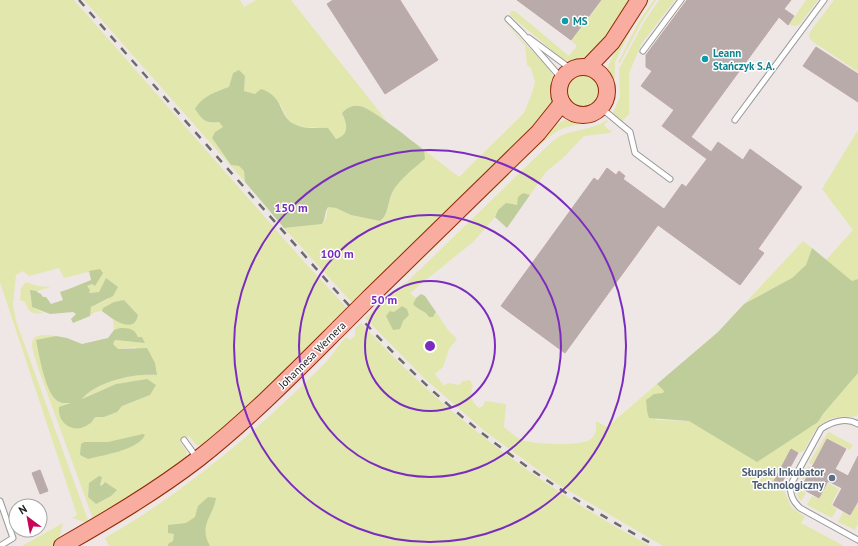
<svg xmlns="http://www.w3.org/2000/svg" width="858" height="546" font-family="'PT Sans',sans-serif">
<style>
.grass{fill:#e2e7ad;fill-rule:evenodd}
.forest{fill:#bfcd9b}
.building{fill:#b8abaa;stroke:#c0a8a8}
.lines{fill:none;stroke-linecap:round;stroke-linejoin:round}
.service-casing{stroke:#989898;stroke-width:7}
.primary-casing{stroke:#932905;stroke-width:18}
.service{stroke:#fff;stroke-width:5}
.primary{stroke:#f8ada0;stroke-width:16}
.rail{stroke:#6c6c6c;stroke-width:2.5;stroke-dasharray:8 8;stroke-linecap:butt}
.primary-bridge-casing{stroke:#932905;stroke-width:18;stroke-linecap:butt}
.primary-bridge{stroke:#f8ada0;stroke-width:16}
.ring{fill:none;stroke:#7b2cbf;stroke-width:2}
.culture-dot{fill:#0f9aa8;stroke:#fff;stroke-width:1.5}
.service-dot{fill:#5c6f8a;stroke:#fff;stroke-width:1.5}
.labels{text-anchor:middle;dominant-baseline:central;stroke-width:3;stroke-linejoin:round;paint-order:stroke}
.culture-label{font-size:11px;font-weight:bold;fill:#0d838f;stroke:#fff;text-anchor:start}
.street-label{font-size:11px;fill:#1e1e1e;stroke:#fff}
.service-label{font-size:11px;font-weight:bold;fill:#4e5e75;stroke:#fff;text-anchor:end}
.centre{fill:#7b2cbf;stroke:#fff;stroke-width:2}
.ring-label{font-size:12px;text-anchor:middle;font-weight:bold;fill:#7b2cbf;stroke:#fff;stroke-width:3;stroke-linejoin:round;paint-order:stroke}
</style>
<rect width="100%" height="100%" fill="#efe7e5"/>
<g class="grass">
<path d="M0 0H74L306 264 349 310 335 324 325 313 334 325 248 409 203 446 196 445 189 436 180 442C186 450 190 454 183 463L93 519 39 371C33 349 21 330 56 336L36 341C39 354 46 393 57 401 61 404 67 403 72 403L92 421 96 417H104L117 412 122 406 150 395 153 389 147 379 116 384 81 399C99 382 133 373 157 375L135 347 118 349 113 344 115 340 132 342 138 337 120 328 114 330 113 320 117 321 138 315 124 300 103 308 102 311 95 312 90 316 91 307 109 299 101 289 98 292 89 293 86 286 92 284 95 286 100 269 64 278 59 268 29 276 23 271 16 275 13 305 16 321 89 523 72 518 77 515 0 282ZM102 479 99 485 101 486 102 483 105 482 114 488 88 497 89 483Z"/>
<path d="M84 0H240L244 7 256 0H291L386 120 360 106 342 113C347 124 350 134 336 139L328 128C303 124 292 135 281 105L244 91 245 76 233 73 229 87 217 91 198 104 211 123 219 122 223 127 215 132 212 138 231 165 239 166 244 171 245 182Z"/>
<path d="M602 0H633L614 29 586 61C577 63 569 63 561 58L510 15 511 11H515L569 56 577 46 571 41Z"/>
<path d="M644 0H650L634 23 615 62 614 99 610 108 609 102 611 90 607 71 609 64 627 28Z"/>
<path d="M654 0H656L641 23 620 63H618L639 21Z"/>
<path d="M659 0H675L642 43 629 73V114L622 121 613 113 620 97 619 69 643 24Z"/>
<path d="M806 0H818L800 24 796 26 789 25Z"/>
<path d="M834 0H858V72L812 41 809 37 810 32Z"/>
<path d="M505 22 550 70C558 84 556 100 547 113L367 293 355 281 366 293 354 305 284 228 322 224 326 219 328 207 336 208 351 215 380 221C389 214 387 204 392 193 397 182 415 167 424 159V150L459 177 524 113 532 93 535 82 531 68 527 65 525 46Z"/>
<circle cx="582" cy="90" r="16"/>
<path d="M598 116 601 118C589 124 576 124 564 128 553 132 543 143 534 150L406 275 390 287 535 144C544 136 555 123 567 119 573 117 590 117 598 116Z"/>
<path d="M607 120 608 121 604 125 610 131 614 129 610 133 584 136 564 157 546 172 530 195 523 193 517 205 498 210 495 217 473 242 410 293 416 298 413 304C416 310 425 310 429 317H433L436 312 448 330 457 339 449 349 443 367 435 374 444 386 448 383 459 385 463 381 470 380 473 386C469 396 472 402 479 408L483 406 485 401 506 404 504 427C510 432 518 439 525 441 538 444 581 447 591 439 597 434 596 428 596 421L607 427 657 384 664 391 656 420 689 421 705 430 818 422 823 414 858 373V415C851 418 846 416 839 417 819 418 812 436 804 451L798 453 773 482 784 490 791 507 805 517 801 523 844 546H663L556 483 486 432 425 379 365 318 392 293 409 280 538 155C546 148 555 137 565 134 579 129 594 129 607 120ZM402 306 407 309 409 315 403 321 390 311 394 312Z"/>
<path d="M858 130V279L852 281 826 260 853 230 822 189Z"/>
<path d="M803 241 812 248 806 265 792 278 744 304Z"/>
<path d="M26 282 38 286 51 287 37 291 34 290 30 295 32 307 43 313C33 315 28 312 25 302L20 300 21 288Z"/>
<path d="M361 323C444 414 541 487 650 546H109L105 538C188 490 257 431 325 363 333 355 338 345 346 337L350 340 355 336V328Z"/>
<path d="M334 342C319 363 299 380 280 398 226 450 169 496 104 532V530Z"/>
<path d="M829 432 853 445 850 450 827 438 812 465 809 463 826 435Z"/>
<path d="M808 466 811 467 799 489 806 493 801 501C791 490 803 477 808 466Z"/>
<path d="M828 483 839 489 831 505 837 509 832 518 807 505 812 496 819 499Z"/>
<path d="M858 501V524L855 530 838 522 843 512 850 516Z"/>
<path d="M63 523 59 538 52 546H22Z"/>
</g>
<g class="forest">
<path d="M239 70 245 76 244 91 255 94 261 89C285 97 278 116 294 124 305 130 316 127 328 128L336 139C350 134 347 124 342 113 347 108 352 105 359 106 371 107 413 142 424 150L425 159C415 167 397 182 392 193 387 204 389 214 380 221L351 215 336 208 328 207C324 213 326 218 322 224L284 228 245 182 244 171 239 166 231 165 212 138 215 132 223 127 219 122C205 124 202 119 195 109 201 97 217 91 229 87L233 73Z"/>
<path d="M523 193 530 195 507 228 495 217 498 210 506 203 517 205 518 197Z"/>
<path d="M812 248 852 281 858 279V373L823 414 818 422 757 462 689 421 649 418 647 411 646 400 654 394 663 393 664 391 657 384 718 332 744 304 792 278 806 265Z"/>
<path d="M100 269 103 273 95 286 92 284 87 286 90 290 89 293 99 292 106 278 118 287 113 296 91 307 90 316 73 323 71 319 76 314 73 312 50 314 32 307 30 290 37 291V292L41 294 43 297H46L51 304 63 300 60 292C70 289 80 284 91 280L89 271Z"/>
<path d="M421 294 425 296 436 312 433 317H429C425 310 417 310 413 304L416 298Z"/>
<path d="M124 300 138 315C134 336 111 318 102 311L103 308 114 302Z"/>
<path d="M402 306 407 309 409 315 403 321 400 329 393 330 386 316 390 311 394 312Z"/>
<path d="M120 328C129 328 134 328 138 337H142L145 343 115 340 113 344 118 349 147 348 155 363 157 375C135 373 97 381 82 399L116 384 147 379 156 385 150 395 122 406 117 412 104 417H96C93 419 92 423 89 424 75 435 57 424 59 407L71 403C66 403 60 404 56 400 45 390 39 355 36 340L56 336 67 338 82 344 108 338 114 330Z"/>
<path d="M143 434 145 435C138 450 103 455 88 459L80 455 81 444 84 442H108Z"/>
<path d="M99 476 102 477 100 485 101 486 105 482 117 490 111 496 96 504 88 497 89 483Z"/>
<path d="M208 497 216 498C213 517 198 525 210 546H168V544L173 541 174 534 168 533V525L186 523 195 517 198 506Z"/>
</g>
<g class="building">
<path d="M333 0H400L438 60 385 94 327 4Z"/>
<path d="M517 0H601L571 40Z"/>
<path d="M687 0H791L784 9 794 16 788 25 779 17 691 137 711 152 718 142 743 160 750 149 802 187 758 249 764 253 740 285 658 225 565 353 501 306 594 178 598 181 607 168 616 175 619 171 625 176 623 179 664 209 682 184 686 187 707 159 662 126 674 110 641 86 652 71 646 67V55Z"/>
<path d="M816 47 858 74V102L803 66Z"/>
<path d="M827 439 846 449 835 469 848 476 858 456V501L850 515 833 505 842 488 828 481 819 498 801 488Z"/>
<path d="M791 449 798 453 780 486 773 483Z"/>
<path d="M40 470 48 491 40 494 32 473Z"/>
</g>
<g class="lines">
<g class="service-casing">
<g id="service">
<path d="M508 19 522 33 562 79"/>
<path d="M529 38 571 69"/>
<path d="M643 51 681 0"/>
<path d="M600 107 630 132 635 153 670 179"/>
<path d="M735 120 824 0"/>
<path d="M858 424C846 417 831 422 821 429L790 486C791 497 793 501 800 508L858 540"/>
<path d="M184 440 197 458"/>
<path d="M0 501 13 538 0 546"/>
</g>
</g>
<g class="primary-casing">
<g id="primary">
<path d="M588 67 612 42 639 0"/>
<circle cx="583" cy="91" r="24"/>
<path d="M369 298 538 133 562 103"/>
<path d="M62 546C109 519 155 492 198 459 249 419 294 373 339 328"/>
</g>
</g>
<use href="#service" class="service"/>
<use href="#primary" class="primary"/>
<path class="rail" d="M79 0C144 74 210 149 276 223 330 284 383 347 444 401 509 459 581 505 656 546"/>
<g class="primary-bridge-casing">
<path id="primary-bridge" d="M339 328 369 298"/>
</g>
<use href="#primary-bridge" class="primary-bridge"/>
</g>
<g class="ring">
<circle cx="430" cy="346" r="65"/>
<circle cx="430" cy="346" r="131"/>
<circle cx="430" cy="346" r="196"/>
</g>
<g class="culture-dot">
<circle cx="565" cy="21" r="4"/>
<circle cx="705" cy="59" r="4"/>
</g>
<circle class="service-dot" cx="832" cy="478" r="4"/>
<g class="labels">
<g class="culture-label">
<text x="573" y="21">MS</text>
<text x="713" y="53">Leann<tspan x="713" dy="13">Stańczyk S.A.</tspan></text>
</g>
<g class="street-label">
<text transform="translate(312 355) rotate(-45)">Johannesa Wernera</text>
</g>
<g class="service-label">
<text x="824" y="472">Słupski Inkubator<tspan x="824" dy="13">Technologiczny</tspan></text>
</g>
</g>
<circle cx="430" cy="346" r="6" class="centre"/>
<g class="ring-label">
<text x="291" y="212">150 m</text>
<text x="337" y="258">100 m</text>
<text x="384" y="304">50 m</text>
</g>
<g transform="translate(28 518) rotate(328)"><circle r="19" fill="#ffffff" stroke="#a5a5a5"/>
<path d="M0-3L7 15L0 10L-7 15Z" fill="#c60757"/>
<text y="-6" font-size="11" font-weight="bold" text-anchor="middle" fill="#1e1e1e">N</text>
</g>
</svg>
